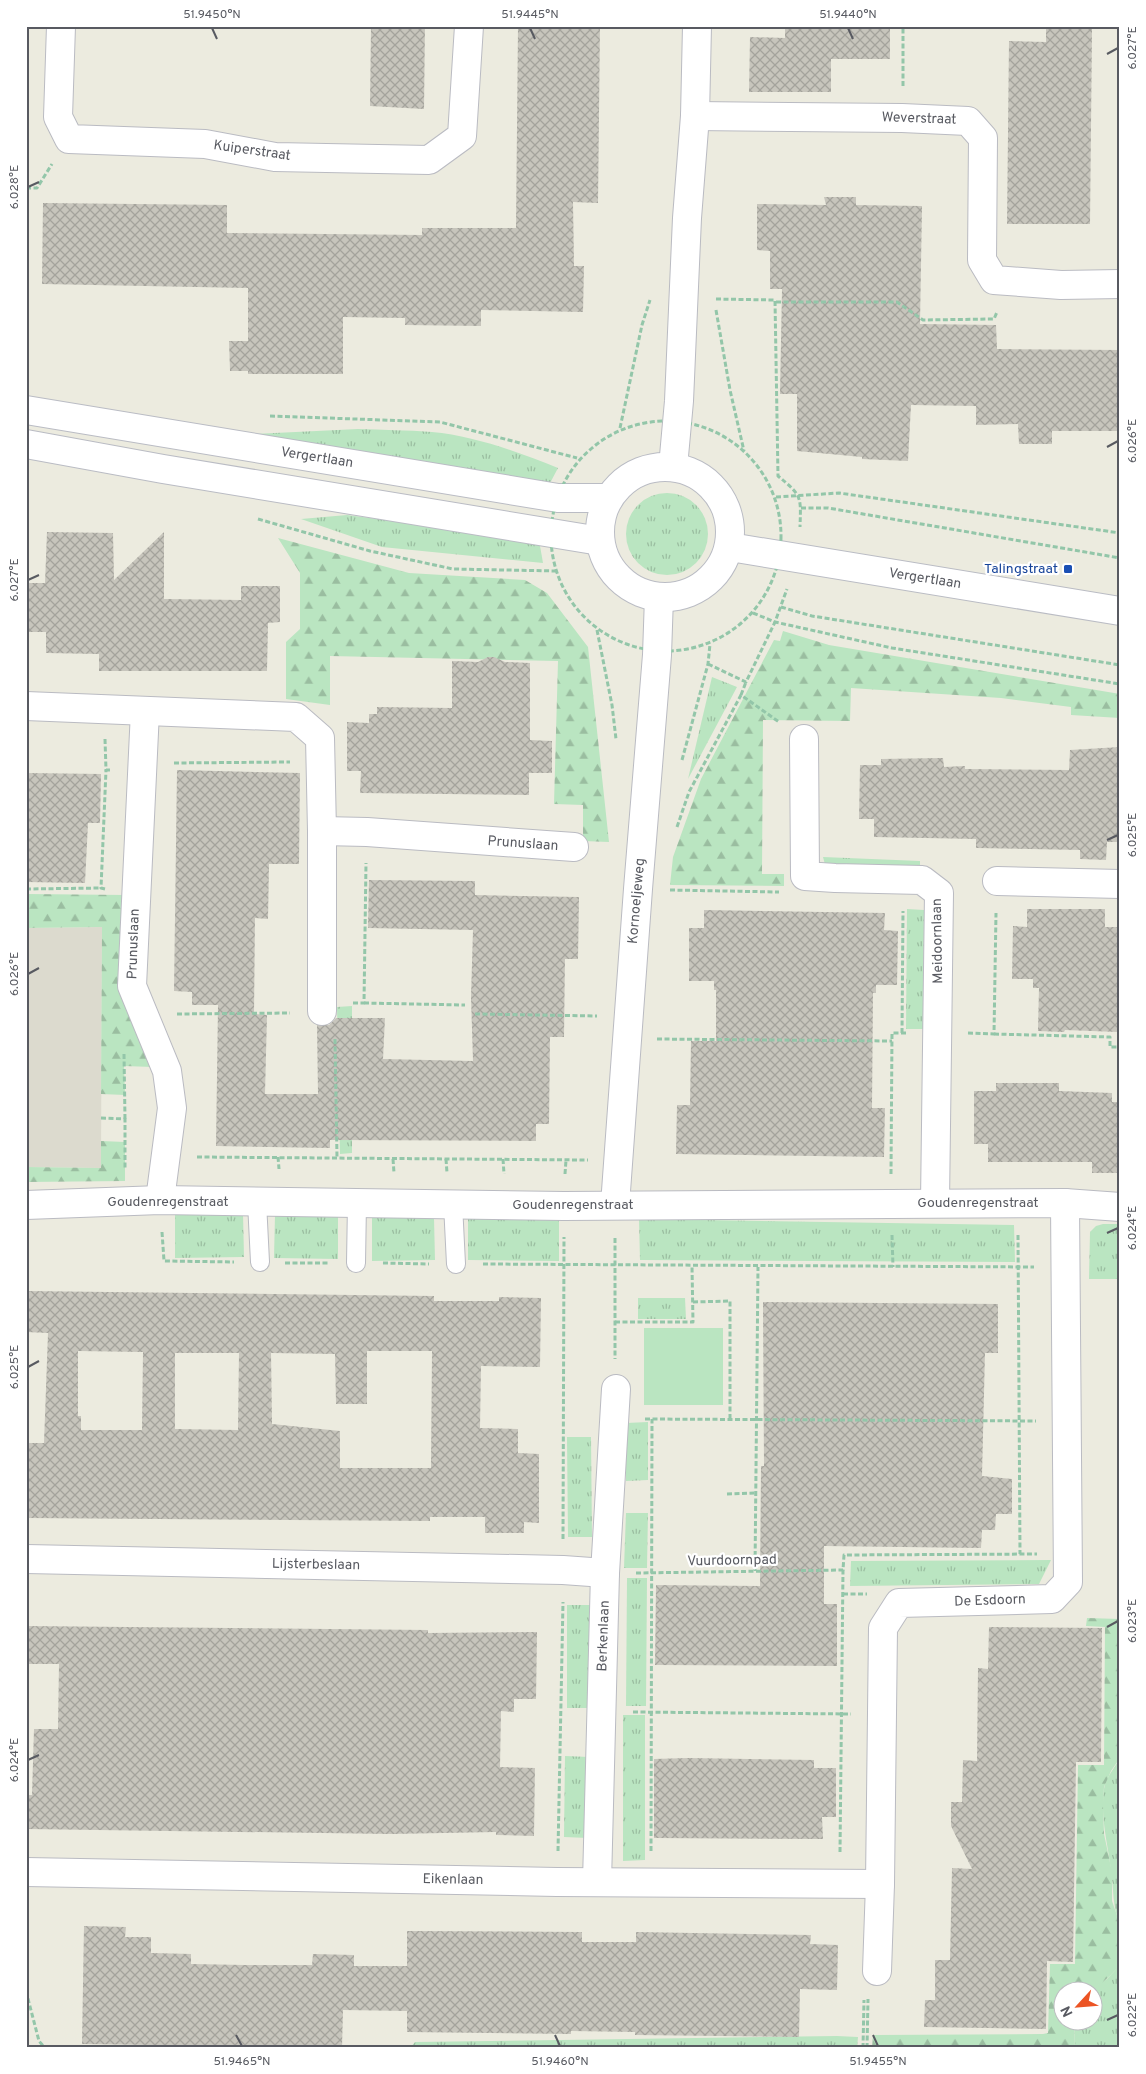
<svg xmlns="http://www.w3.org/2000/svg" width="1146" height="2074" font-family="Overpass,sans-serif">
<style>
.education{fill:#dcdace}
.grass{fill:url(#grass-tufts)}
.forest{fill:url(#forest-firs)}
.park{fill:#bae5c1}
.building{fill:url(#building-cross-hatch);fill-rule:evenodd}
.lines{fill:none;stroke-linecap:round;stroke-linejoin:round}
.lane-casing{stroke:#babbc2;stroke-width:20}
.street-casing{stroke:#babbc2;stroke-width:30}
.secondary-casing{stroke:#babcc4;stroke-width:30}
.path{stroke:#93c6a9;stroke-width:3;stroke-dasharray:5 2.5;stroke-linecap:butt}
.lane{stroke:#fff;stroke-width:18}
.street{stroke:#fff;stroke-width:28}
.secondary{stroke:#fff;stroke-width:28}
.ticks{fill:none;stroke:#585a61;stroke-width:2}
.transit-dot{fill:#1a4fb4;stroke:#fff;stroke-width:2}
.labels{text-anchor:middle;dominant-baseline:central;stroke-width:4.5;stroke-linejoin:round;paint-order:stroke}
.street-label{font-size:14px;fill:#585a61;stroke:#fff}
.transit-label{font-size:14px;fill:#164399;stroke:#fff;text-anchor:end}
.neatline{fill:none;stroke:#585a61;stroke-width:2}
.ticks-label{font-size:12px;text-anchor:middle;fill:#585a61}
</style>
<defs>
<pattern id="grass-tufts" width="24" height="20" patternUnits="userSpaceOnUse" patternTransform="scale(1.25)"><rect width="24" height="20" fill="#bae5c1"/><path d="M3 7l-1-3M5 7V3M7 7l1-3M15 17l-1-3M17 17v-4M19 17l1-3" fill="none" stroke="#9abda0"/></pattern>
<pattern id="forest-firs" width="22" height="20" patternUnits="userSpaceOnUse" patternTransform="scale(1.25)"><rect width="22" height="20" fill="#bae5c1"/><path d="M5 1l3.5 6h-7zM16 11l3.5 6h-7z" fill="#9abda0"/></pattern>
<pattern id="building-cross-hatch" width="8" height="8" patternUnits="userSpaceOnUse" patternTransform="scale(1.25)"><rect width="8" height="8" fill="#c7c5bc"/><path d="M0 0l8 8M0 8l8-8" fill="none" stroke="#a4a39c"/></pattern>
</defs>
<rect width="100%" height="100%" fill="#ecebdf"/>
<path class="education" d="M102 927 101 1168 26 1167V928Z"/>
<g class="grass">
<path d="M358 429C383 430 407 430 432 432 475 436 518 452 558 468L549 485 253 434Z"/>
<circle cx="667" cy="534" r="41"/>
<path d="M347 515 539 540 543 563 382 547 301 519Z"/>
<path d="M712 677 737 687 688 779Z"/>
<path d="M823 857 920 861V875L827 872Z"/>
<path d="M907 909 924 910 923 1029H906Z"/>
<path d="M352 1006V1153L340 1154 337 1007Z"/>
<path d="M175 1213H243L244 1257 175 1258Z"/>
<path d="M275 1215 338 1216V1259L274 1258Z"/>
<path d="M372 1218H434L435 1260 372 1261Z"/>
<path d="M468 1218 559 1220V1261L468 1260Z"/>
<path d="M639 1219 1014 1225 1015 1262 640 1260Z"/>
<path d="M1103 1224H1120V1279H1089L1090 1232 1096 1226Z"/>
<path d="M638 1298H685L686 1319H638Z"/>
<path d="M648 1422V1480L626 1481V1423Z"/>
<path d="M567 1437H591L592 1537H568Z"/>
<path d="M626 1513H648L647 1568H624Z"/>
<path d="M1051 1560 1039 1584 850 1586 851 1561Z"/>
<path d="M627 1578H647L646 1706H626Z"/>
<rect x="567" y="1605" width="24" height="103"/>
<path d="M623 1715H645V1860L623 1861Z"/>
<path d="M565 1756 589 1757 588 1838 564 1837Z"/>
<path d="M1120 1758V1924C1112 1906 1114 1890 1111 1871 1108 1843 1100 1818 1104 1789 1106 1777 1114 1769 1120 1758Z"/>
<path d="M1120 1965V2048H1075L1074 2022H1094V1992L1087 1991 1107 1979Z"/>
<path d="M837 2036 858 2037 857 2048H410L415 2042Z"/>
</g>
<g class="forest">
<path d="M278 538 409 573 525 580 547 593 588 647 609 842 583 841V805L554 804 558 661 330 656V705L286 699V642L300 629V573Z"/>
<path d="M783 631 829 645 1120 694V718L1071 715V707L1001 698 851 688 850 721 763 720 762 874H784V886L670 885 673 857 701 779 774 640 780 641Z"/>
<path d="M26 894 127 895 153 1067 124 1066 125 1095 101 1094 102 927 26 928Z"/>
<path d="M101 1141 125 1142V1181L26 1182V1167L101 1168Z"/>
<path d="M1087 1618 1120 1619V1758L1111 1771 1104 1787 1103 1806 1104 1834 1112 1872V1901L1120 1924V1965C1100 1987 1093 1992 1064 1992V2022H1074L1075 2048H872L873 2035 1043 2034 1048 2033 1050 1964H1075L1078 1765H1104L1105 1627 1086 1626Z"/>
</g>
<rect class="park" x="644" y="1328" width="79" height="77"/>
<g class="building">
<path d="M371 26H425L424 109 370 106Z"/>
<path d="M518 26H600L598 203 573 202 574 266H584L583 312 481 310V326L405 325V318L343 317V374H248V371H230L229 341H248V288L42 284 43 203 227 205V233L422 235V228H516Z"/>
<path d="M785 26H890V59H831V92H749L750 37 785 38Z"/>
<path d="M1046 28 1092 29 1090 224H1007L1009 41 1046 42Z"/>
<path d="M824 197H856V205L922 206 920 324 996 325 997 349 1120 350V431H1052V444H1019L1018 424 976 425V406L911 405 908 461 862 459V457L797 451V394H780L782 289H770V251L757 250V204L826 205Z"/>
<path d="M47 532 113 533 114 580 164 532V599L241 600V586H280V622L268 623 267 671H99V654L46 653V632H26V583H45Z"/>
<path d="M488 657H494L505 662 530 663V740L552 741V773H529V795L360 793 361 771H347V722L369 723V714H377V707L452 708V661L478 662Z"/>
<path d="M1120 747V842H1107L1106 860 1080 859V850L976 848V839L874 837V819H859L860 765H881V759L943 758 944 767 965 766V769L1069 770 1070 750Z"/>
<path d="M177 770 300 773 299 864H269L268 919 255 918 254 1014 267 1015 265 1094H318L317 1025H329L336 1018H385L383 1059 473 1061 471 997 473 930 368 928 369 880 475 881V895L579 897 578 959H565L564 1037H550L549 1124H536V1141L330 1140V1148L216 1146 218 1005H192V992L174 991Z"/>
<path d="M26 773 101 774 100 823H88L85 883 26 882Z"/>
<path d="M1027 909H1105V927H1118L1120 937 1118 1032 1065 1030 1064 1032 1038 1031 1039 988H1033V979H1012L1013 926 1027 927Z"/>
<path d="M704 910 885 913 884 930 898 931 897 985H876V993H873L872 1108H885L884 1157 676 1154 677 1105H690L691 1041H716V990H714V981H689V928H704Z"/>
<path d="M996 1083H1059V1091L1112 1093V1102H1120V1155H1118V1173H1092V1162H988V1144H974V1091H996Z"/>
<path d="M26 1291 434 1296V1301H499V1297L541 1298 540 1367 481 1366 480 1428 518 1429V1453L539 1454V1523L524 1522V1533H485V1517H430V1521L26 1518V1443H44L48 1333 26 1332ZM78 1351 143 1352 142 1430H81V1416H78ZM367 1351H432L431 1468H340V1431L272 1424 271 1353 335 1354 336 1404H367ZM175 1353H239L238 1430 175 1429Z"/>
<path d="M763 1302 998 1304V1353H985L982 1476 1012 1479V1514H996L995 1530H982L981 1548 824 1546V1604H837V1666L655 1665 656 1585 760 1586 761 1466H764Z"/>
<path d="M26 1626 428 1630V1633L537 1632 536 1699H514V1712L501 1711 500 1767 535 1768 534 1836 496 1835V1832L391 1834 26 1829V1795H32L34 1729H58L59 1664H26Z"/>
<path d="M989 1627 1102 1628 1101 1762H1076L1073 1962 1047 1961 1046 2029 924 2027 925 2000H935V1960H950L952 1868 972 1869 951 1826V1802H962L963 1760 977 1761 978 1668 988 1669Z"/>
<path d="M688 1758 814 1760V1768H836V1817H822L823 1839 654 1838V1759Z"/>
<path d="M84 1926 126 1927 125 1937H151V1953L191 1954V1964L245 1965H312L313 1954 354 1955V1966H407V1931L582 1932V1942H636V1932L811 1935 810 1944 838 1945 837 1990 800 1989 799 2037 635 2035V2032L571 2031V2034L407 2032V2011L343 2010 342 2048H150V2045L82 2044Z"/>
</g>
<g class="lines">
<g class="lane-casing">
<g id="lane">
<path d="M257 1202 260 1262"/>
<path d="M453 1204 456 1264"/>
<path d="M356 1263 357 1203"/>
</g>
</g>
<g class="street-casing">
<g id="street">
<path d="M61 26 58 117 69 139 205 144 275 157 429 160 462 136 469 26"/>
<path d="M695 116 902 118 968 121 983 138 982 260 994 280 1061 285 1120 284"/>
<path d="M673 467 679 401 687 218 695 116 697 26"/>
<path d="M26 706 296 717 320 738 322 831V1011"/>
<path d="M145 711 132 986 167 1071 172 1108 160 1200"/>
<path d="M804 739 805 876 835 878 922 880 939 893 935 1203"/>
<path d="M322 831 367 832 574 847"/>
<path d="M997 881 1120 884"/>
<path d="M26 1205 160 1200 564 1206 1065 1203 1120 1207"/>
<path d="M615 1205 638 889 657 655 659 597"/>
<path d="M26 1559 563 1570 605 1573"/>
<path d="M26 1872 557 1882 880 1884"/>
<path d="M597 1882 605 1573 616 1389"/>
<path d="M877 1971 880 1884 883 1628 899 1603 1052 1599 1068 1582 1065 1203"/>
</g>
</g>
<g class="secondary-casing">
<g id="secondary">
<path d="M26 410 558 498H609"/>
<path d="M26 444 163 469 600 541"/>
<circle cx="665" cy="532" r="65"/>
<path d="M730 547 1120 611"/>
</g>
</g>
<g class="path">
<path d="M903 86V26"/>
<path d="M26 188H37L52 164"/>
<path d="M716 299 775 300 778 476C802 496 801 496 800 527"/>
<path d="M776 302H897L923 320 994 319 997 312"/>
<path d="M716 310 730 390 744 451"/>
<path d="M270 416 440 422 577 458"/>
<circle cx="666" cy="536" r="115"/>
<path d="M620 428 642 325 650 300"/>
<path d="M776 497 839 493 1120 533"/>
<path d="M801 508H828L1120 558"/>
<path d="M258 519 370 551 453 569 558 571"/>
<path d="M781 607 812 616 1120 665"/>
<path d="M753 613 775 622 892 648 1120 684"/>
<path d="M597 630 612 705 616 739"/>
<path d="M708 664 746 682 775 622 787 589"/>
<path d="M741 695 746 682"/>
<path d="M105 739 106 770H111"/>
<path d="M682 760 708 664 710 644"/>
<path d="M174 763 290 762"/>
<path d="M677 827 689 792 741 695 779 722"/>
<path d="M26 889 101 888"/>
<path d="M105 889 101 888 106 770"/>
<path d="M670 890 779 892"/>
<path d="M353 1003H364L366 863"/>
<path d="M364 1003 465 1005"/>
<path d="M177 1014 290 1013"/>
<path d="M475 1014 597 1016"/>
<path d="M902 1033 903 911"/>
<path d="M968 1033 994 1034 996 913"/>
<path d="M994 1034 1110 1037V1047H1120"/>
<path d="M335 1039 337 1158"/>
<path d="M657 1039 892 1041"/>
<path d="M124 1054 125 1119"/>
<path d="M101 1118 125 1119V1170"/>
<path d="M197 1157 588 1160"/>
<path d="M278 1157 279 1169"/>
<path d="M393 1159 394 1173"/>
<path d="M446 1159 447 1173"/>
<path d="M503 1159 504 1174"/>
<path d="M565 1174 566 1160"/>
<path d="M891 1174 892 1033H907"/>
<path d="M162 1232 164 1261 234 1262"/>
<path d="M892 1235 893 1267"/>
<path d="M1018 1235 1020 1554"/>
<path d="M615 1238V1359"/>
<path d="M285 1263H329"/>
<path d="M383 1263 429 1264"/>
<path d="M483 1264 1034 1267"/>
<path d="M693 1302 730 1301V1418"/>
<path d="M615 1322H693L692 1266"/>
<path d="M645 1419 1036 1421"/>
<path d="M727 1494 755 1493"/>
<path d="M563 1539 564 1237"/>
<path d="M755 1571 758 1267"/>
<path d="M636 1573 843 1570 844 1555 1037 1554"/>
<path d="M843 1594H867"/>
<path d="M633 1712 851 1714"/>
<path d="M558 1851 563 1602"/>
<path d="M651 1851 652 1419"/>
<path d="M840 1852 843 1570"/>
<path d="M26 1991 39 2041 45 2048"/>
<path d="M863 2048 864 2000"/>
<path d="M867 2048 868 1999"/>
</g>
<use href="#lane" class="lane"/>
<use href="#street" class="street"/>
<use href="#secondary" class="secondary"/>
</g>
<path class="ticks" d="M212 28 217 39M530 28 535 39M848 28 853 39M1107 54 1118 48M28 187 39 182M1107 447 1118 441M28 580 39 575M1107 840 1118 835M28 974 39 968M1107 1233 1118 1228M28 1367 39 1361M1107 1627 1118 1621M28 1760 39 1755M1107 2020 1118 2015M236 2035 242 2046M555 2035 560 2046M873 2035 878 2046"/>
<rect class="transit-dot" x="1063" y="564" width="10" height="10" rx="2.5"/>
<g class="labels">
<g class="street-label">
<text transform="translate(919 119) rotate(2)">Weverstraat</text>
<text transform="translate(252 151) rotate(8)">Kuiperstraat</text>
<text transform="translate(317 458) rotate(9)">Vergertlaan</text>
<text transform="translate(925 579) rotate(9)">Vergertlaan</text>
<text transform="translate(523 844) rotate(4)">Prunuslaan</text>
<text transform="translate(637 901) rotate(-85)">Kornoeljeweg</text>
<text transform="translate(938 941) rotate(-91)">Meidoornlaan</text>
<text transform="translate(134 944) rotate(-88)">Prunuslaan</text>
<text x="168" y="1202">Goudenregenstraat</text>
<text x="978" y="1203">Goudenregenstraat</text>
<text x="573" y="1205">Goudenregenstraat</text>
<text transform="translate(732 1561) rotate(-1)">Vuurdoornpad</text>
<text transform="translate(316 1565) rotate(1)">Lijsterbeslaan</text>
<text transform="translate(990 1601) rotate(-2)">De Esdoorn</text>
<text transform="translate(604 1636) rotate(-88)">Berkenlaan</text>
<text transform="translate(453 1880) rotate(1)">Eikenlaan</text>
</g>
<g class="transit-label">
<text x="1058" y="569">Talingstraat</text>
</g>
</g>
<rect width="1146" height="2074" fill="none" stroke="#ffffff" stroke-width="55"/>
<g transform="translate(1078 2006) rotate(244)"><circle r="24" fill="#ffffff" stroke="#bcbdc0"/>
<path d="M0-4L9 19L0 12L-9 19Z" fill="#ec5424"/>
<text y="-8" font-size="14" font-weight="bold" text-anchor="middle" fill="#585a61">N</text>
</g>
<rect x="28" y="28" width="1090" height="2018" class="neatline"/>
<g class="ticks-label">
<text x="212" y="18">51.9450°N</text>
<text x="530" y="18">51.9445°N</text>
<text x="848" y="18">51.9440°N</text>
<text transform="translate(1132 48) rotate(-90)" y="4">6.027°E</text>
<text transform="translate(14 187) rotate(-90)" y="4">6.028°E</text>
<text transform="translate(1132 441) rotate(-90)" y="4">6.026°E</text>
<text transform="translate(14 580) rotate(-90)" y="4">6.027°E</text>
<text transform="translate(1132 835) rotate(-90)" y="4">6.025°E</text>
<text transform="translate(14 974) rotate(-90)" y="4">6.026°E</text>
<text transform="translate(1132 1228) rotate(-90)" y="4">6.024°E</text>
<text transform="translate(14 1367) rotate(-90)" y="4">6.025°E</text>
<text transform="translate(1132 1621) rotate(-90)" y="4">6.023°E</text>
<text transform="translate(14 1760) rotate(-90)" y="4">6.024°E</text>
<text transform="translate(1132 2015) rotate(-90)" y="4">6.022°E</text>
<text x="242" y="2065">51.9465°N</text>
<text x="560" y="2065">51.9460°N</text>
<text x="878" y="2065">51.9455°N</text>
</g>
</svg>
